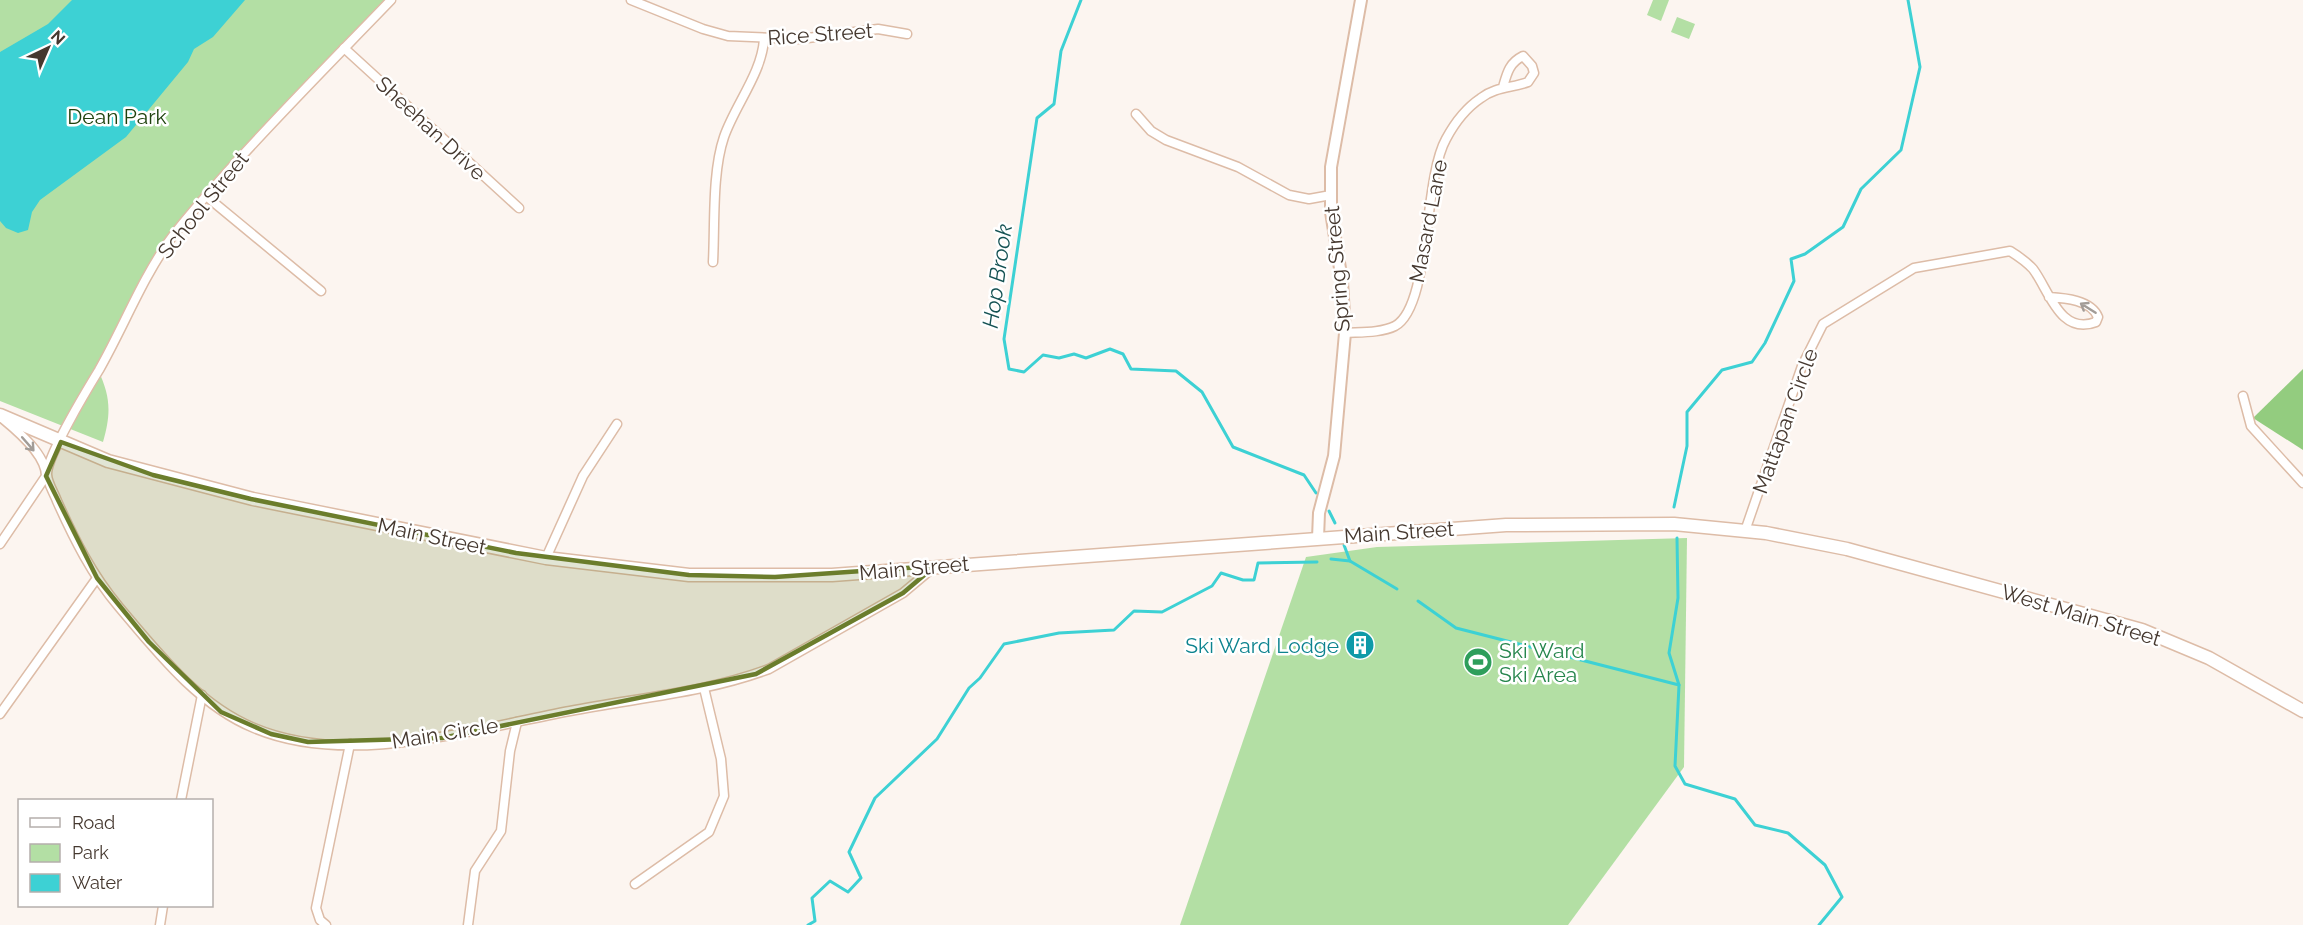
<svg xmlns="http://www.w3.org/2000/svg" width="2303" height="925" font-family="Raleway,sans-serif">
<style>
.green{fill:#b3dfa4}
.forest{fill:#93cc7f}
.water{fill:#3dd1d4}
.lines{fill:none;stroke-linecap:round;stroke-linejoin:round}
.stream{stroke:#3dd1d4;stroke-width:3}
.minor-casing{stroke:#ddbca7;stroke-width:11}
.tertiary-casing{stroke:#ddbca7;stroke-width:14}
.secondary-casing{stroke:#ddbca7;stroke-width:15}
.minor{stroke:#fff;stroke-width:8}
.tertiary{stroke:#fff;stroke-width:10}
.secondary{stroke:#fff;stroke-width:12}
.oneway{stroke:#a29c97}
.marked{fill:#6b7d2c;fill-opacity:0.2;stroke:#6b7d2c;stroke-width:4.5;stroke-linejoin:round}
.labels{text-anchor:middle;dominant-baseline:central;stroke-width:5;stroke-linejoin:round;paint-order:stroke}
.street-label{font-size:21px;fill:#45382f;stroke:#fff}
.park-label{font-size:21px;fill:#1e420d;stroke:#fff}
.culture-label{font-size:21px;fill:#0d838f;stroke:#fff;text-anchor:end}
.leisure-label{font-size:21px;fill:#27864d;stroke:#fff;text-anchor:start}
.water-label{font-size:22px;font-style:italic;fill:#155253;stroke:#fff}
</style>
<rect width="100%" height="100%" fill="#fcf5f0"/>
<g class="green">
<path d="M0 0H388L189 210 98 370C111 397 111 414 103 442L0 401Z"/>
<path d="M1653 0H1669L1661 21 1647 15Z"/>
<path d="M1677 17 1695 24 1689 39 1671 32Z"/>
<path d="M1687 538 1684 767 1568 925H1180L1306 557 1377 547Z"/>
</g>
<path class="forest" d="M2303 369V450L2253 418Z"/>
<path class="water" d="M72 0H245L213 37 194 49 188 62 126 137 40 200 32 212 28 230 18 233 6 228 0 221V52L48 24Z"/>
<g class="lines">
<g class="stream">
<path d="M1081 0 1061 51 1054 104 1037 118 1004 339 1009 369 1024 372 1043 355 1059 358 1074 354 1086 358 1110 349 1123 354 1131 369 1176 371 1202 392 1233 447 1304 475 1316 493"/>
<path d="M1674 507 1687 446V412L1722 370 1752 362 1765 343 1794 281 1791 259 1805 254 1843 227 1861 189 1901 150 1920 67 1908 0"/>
<path d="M1329 511 1335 523"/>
<path d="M1677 538 1678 598 1669 653 1679 685"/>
<path d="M1344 545 1350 561 1397 589"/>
<path d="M1331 559 1350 561"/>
<path d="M1418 601 1456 628 1679 685 1675 766 1685 784 1735 799 1755 825 1788 833 1825 865 1842 897 1819 925"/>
<path d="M808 925 815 921 812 898 830 881 848 892 861 878 849 852 875 798 937 739 969 688 980 678 1004 644 1059 633 1114 630 1134 611 1162 612 1212 586 1221 573 1243 580H1254L1258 563 1317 562"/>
</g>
<g class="minor-casing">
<g id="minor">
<path d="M391 0C337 56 282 111 230 169 209 193 187 216 169 241 141 281 123 328 99 370 88 388 47 456 47 474 47 482 54 493 57 501 74 539 92 575 119 607 157 652 198 705 254 728 349 768 473 729 570 711 636 698 705 693 769 669L903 593 934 567"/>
<path d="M631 0 703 29 728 36 800 39 878 29 907 34"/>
<path d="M344 48 519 208"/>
<path d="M1136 114 1151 131 1166 140 1238 167 1289 195 1309 199 1331 195"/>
<path d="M206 196 321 291"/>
<path d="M713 262C715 224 712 172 724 137 735 105 762 73 764 39"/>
<path d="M1345 333C1360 332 1381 333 1395 326 1431 306 1423 180 1446 139 1454 124 1466 108 1481 98 1495 87 1512 88 1528 82L1534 73 1532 66 1523 56C1509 63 1507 73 1503 87"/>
<path d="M2243 396 2251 426 2303 483"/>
<path d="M1745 531 1802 366 1823 324 1914 268 2010 251C2018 256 2026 261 2033 269 2049 290 2060 336 2096 322L2098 317C2091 300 2065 298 2049 297"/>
<path d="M0 544 46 476C46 455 19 432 3 419"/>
<path d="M546 558 583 476 617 424"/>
<path d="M0 714 97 578"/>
<path d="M181 800 202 695"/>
<path d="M635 884 709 832 724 796 721 759 704 688"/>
<path d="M160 925 163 906"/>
<path d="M326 925 320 920 316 908 350 744"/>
<path d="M468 925 475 871 501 831 510 751 517 722"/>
</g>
</g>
<g class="tertiary-casing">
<path id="tertiary" d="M1318 538 1319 513 1334 456 1345 333 1342 281 1331 212V167L1361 0"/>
</g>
<g class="secondary-casing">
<path id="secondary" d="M0 415 108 461 253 499 546 558 689 575H832L1506 525 1674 524 1766 533 1847 549 2142 630 2209 658 2303 711"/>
</g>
<use href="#minor" class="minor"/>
<use href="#tertiary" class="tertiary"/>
<use href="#secondary" class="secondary"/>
</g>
<defs><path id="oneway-shaft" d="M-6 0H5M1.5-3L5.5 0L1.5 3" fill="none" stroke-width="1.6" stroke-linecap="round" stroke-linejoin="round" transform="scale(1.5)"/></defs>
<g class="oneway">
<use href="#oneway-shaft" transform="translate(2088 308) rotate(-148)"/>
<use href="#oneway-shaft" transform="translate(28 444) rotate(49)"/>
</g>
<path class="marked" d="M61 442 153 475 251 499 516 553 689 575 775 577 935 566 903 593 756 674 442 738 308 742 271 734 221 712 149 642 97 578 46 476Z"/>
<defs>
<g id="building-disc" transform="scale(1.5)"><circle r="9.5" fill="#0f9aa8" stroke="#fff"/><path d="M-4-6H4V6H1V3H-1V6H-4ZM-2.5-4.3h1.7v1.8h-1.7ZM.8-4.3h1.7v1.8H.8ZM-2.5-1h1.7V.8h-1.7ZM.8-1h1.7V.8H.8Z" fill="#fff"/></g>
<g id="stadium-disc" transform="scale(1.5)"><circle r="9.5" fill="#2e9e5b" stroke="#fff"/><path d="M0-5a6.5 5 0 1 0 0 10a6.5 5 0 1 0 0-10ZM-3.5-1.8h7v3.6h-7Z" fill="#fff"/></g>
</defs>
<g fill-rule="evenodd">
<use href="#building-disc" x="1360" y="645"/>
<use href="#stadium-disc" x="1478" y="662"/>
</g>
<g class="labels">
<g class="street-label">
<text transform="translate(820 34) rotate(-4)">Rice Street</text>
<text transform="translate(431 128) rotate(43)">Sheehan Drive</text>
<text transform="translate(203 205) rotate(-51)">School Street</text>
<text transform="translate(1428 221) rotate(-79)">Masard Lane</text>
<text transform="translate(1337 269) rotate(-95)">Spring Street</text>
<text transform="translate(1785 421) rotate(-70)">Mattapan Circle</text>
<text transform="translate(1399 532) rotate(-4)">Main Street</text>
<text transform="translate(432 536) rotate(12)">Main Street</text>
<text transform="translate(914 568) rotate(-5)">Main Street</text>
<text transform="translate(2081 615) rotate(17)">West Main Street</text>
<text transform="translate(445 733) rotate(-9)">Main Circle</text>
</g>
<g class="park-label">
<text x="117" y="116">Dean Park</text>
</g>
<g class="culture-label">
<text x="1339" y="645">Ski Ward Lodge</text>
</g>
<g class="leisure-label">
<text x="1499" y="650">Ski Ward<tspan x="1499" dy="24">Ski Area</tspan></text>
</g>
<g class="water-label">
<text transform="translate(997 276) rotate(-82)">Hop Brook</text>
</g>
</g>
<rect x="18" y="799" width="195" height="108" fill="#ffffff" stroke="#b5afac" stroke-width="1.5"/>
<rect x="30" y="818" width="30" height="9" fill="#ffffff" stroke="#b5afac" stroke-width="1.5"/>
<text x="72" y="829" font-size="18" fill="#45382f">Road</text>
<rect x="30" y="844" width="30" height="18" fill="#b3dfa4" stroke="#b5afac" stroke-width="1.5"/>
<text x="72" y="859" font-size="18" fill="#45382f">Park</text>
<rect x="30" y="874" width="30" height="18" fill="#3dd1d4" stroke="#b5afac" stroke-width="1.5"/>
<text x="72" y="889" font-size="18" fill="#45382f">Water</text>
<g transform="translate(48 48) rotate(44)" stroke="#ffffff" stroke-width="4.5" paint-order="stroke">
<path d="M0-4.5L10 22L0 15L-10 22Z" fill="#45382f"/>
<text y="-9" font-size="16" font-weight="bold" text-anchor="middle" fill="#45382f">N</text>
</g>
</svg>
